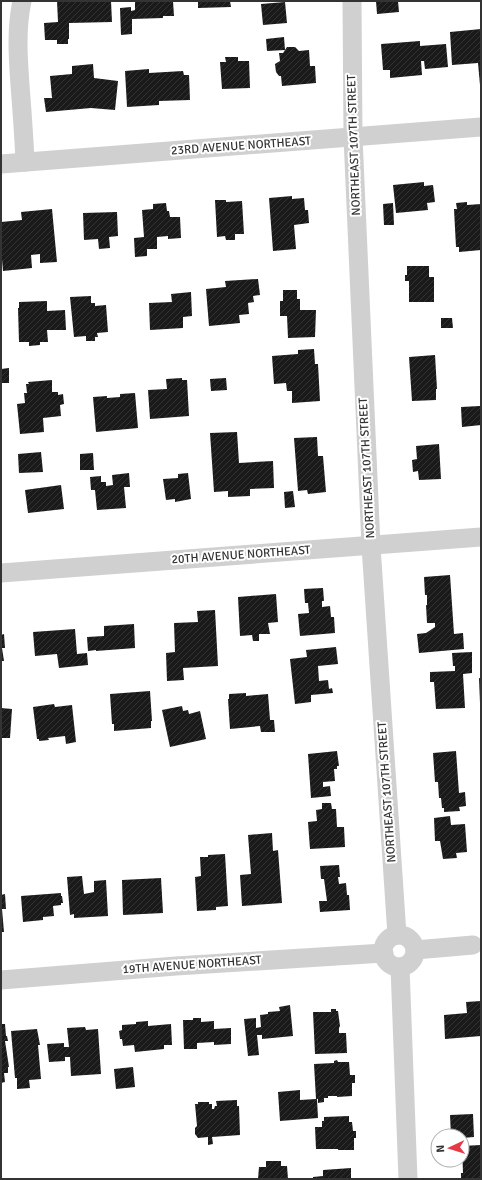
<svg xmlns="http://www.w3.org/2000/svg" width="482" height="1180" font-family="Signika,sans-serif">
<style>
.building{fill:url(#building-hatch)}
.lines{fill:none;stroke-linecap:round;stroke-linejoin:round}
.street{stroke:#d0d0d0;stroke-width:19}
.labels{text-anchor:middle;dominant-baseline:central;stroke-width:4;stroke-linejoin:round;paint-order:stroke}
.street-label{font-size:12px;fill:#333;stroke:#fff}
</style>
<defs>
<pattern id="building-hatch" width="6" height="6" patternUnits="userSpaceOnUse"><rect width="6" height="6" fill="#1a1a1a"/><path d="M-1 1l2-2M0 6l6-6M5 7l2-2" fill="none" stroke="#333"/></pattern>
</defs>
<rect width="100%" height="100%" fill="#fff"/>
<g class="building">
<path d="M57 1H111L112 22 69 23V39H68V44H57V40H45L44 23 58 22Z"/>
<path d="M135 1H173L174 16H163V18L132 19V34L121 35 120 8 131 7V11L135 10Z"/>
<path d="M198 1H230L231 7 198 8Z"/>
<path d="M376 1H398L399 12 377 14Z"/>
<path d="M285 2 287 23 263 25 261 4Z"/>
<path d="M481 29V85H480L478 63 452 65 450 32Z"/>
<path d="M284 37 285 50 267 51 266 39Z"/>
<path d="M420 41V46L446 44 448 67 425 69 424 61H421L422 75 390 78V70H383L381 44Z"/>
<path d="M287 47H295L299 51 309 50 310 66H315L316 83 282 86 281 76H279L276 72 275 64 280 61 279 53H283Z"/>
<path d="M225 57H238V61H249L250 88 222 89 220 62H226Z"/>
<path d="M93 64 94 78 118 81 115 110 91 108 46 112 44 98H52L50 76 72 74V66Z"/>
<path d="M149 69V73L183 71 184 75H189L190 100 159 101V105L127 107 125 71Z"/>
<path d="M424 182V186L433 185 435 202 427 203 428 210 396 213 393 185Z"/>
<path d="M292 196V199L304 198 305 210H308L309 223 294 225 296 249 273 251 269 198Z"/>
<path d="M215 200H226V202L242 201 244 234H235V240H226L225 236 217 237Z"/>
<path d="M467 202V205L481 204V250L459 252V247H456L454 209H457L456 203Z"/>
<path d="M166 203 167 211H169L170 217H180L181 238 168 239V236L157 237V249H147V256L135 257 134 238 144 237 142 210 153 209V204Z"/>
<path d="M393 203 394 225H384L383 204Z"/>
<path d="M52 209 57 262 40 263V254L31 255 32 268 3 271 1 248V222L22 220 21 212Z"/>
<path d="M117 212 118 236 109 237 110 248 99 249 98 239 84 240 83 213Z"/>
<path d="M407 266H429V277H434V302H409V281H405V275H407Z"/>
<path d="M258 279 260 295 253 296 254 302 248 303 249 314 239 315 240 323 209 326 206 289 226 287 225 281Z"/>
<path d="M283 290H297V299H300V310H316L315 337 288 338 287 316H280V301H283Z"/>
<path d="M191 292 192 316 183 317V328L150 330 149 303 172 302 171 294Z"/>
<path d="M91 296V303H95V306L106 305 108 332 97 333 98 337H95V341H86V336L74 337 70 297Z"/>
<path d="M47 301V311L65 310 66 330H47L48 342H40V345L29 346V342H19L18 308H19V302Z"/>
<path d="M441 318H452L453 328H441Z"/>
<path d="M314 349 315 364H318L320 401 292 403V391H287L286 383 274 384 272 356 298 354V350Z"/>
<path d="M435 355 437 389H436V400L412 401 409 357Z"/>
<path d="M9 368V383H1V369Z"/>
<path d="M182 378V380H187L189 416 150 419 148 390 167 389 166 379Z"/>
<path d="M226 378 227 390 211 391 210 379Z"/>
<path d="M52 380V392H58V395L63 394 64 404 60 405 61 416 43 418 44 432 20 434 17 404 25 403 24 393H27L26 384H29L28 382Z"/>
<path d="M135 393 138 428 96 432 93 397 107 396V398L120 397V394Z"/>
<path d="M480 406 481 425 462 427 461 407Z"/>
<path d="M237 432 239 463 273 461 274 488 250 489V496L228 497V491L214 492 210 433Z"/>
<path d="M317 437 318 456H323L326 492 308 494 307 490 298 491 294 438Z"/>
<path d="M439 444 441 479 419 480 418 471 413 472 412 460 417 459 416 446Z"/>
<path d="M41 452 43 472 19 473 18 454Z"/>
<path d="M93 453 94 470H80V454Z"/>
<path d="M129 473 130 487H124L126 508 97 510 95 490H91L90 477 101 476V482H106V486L113 485 112 475Z"/>
<path d="M188 473 191 499 175 502V499L166 500 163 479 178 478V474Z"/>
<path d="M61 485 64 509 28 513 25 490Z"/>
<path d="M293 491 295 507 285 508 284 492Z"/>
<path d="M450 575 454 634 463 633 464 649 419 653 417 634 426 633 435 627V623H427L426 605H427V595H425L424 577Z"/>
<path d="M323 588 324 601H322V607L330 606 331 617H334L335 633 300 636 298 614 309 613 308 603H305L304 589Z"/>
<path d="M276 594 278 622 268 623 270 634H259V641H253L252 635 240 636 238 597Z"/>
<path d="M215 610 218 666 183 668 184 680 167 681 166 653 175 652 174 623 198 622 197 611Z"/>
<path d="M134 624 135 648 96 651V650L88 651 87 637 104 636V626Z"/>
<path d="M75 629 77 654 87 653 88 665 59 668 57 654 35 656 33 632Z"/>
<path d="M4 634 5 648H2L4 661H1V635Z"/>
<path d="M336 647 338 664 318 666 319 681 328 680 329 689 332 688 333 693 311 695V702L295 704 290 659 307 657 306 650Z"/>
<path d="M472 652V673L463 674 465 708 436 709 434 682H430V672L455 671V666H453L452 653Z"/>
<path d="M479 678H481V703H480Z"/>
<path d="M150 691 152 721H151V728L114 731V724H112L110 694Z"/>
<path d="M246 693V696L268 694 270 720H274L275 732H261L260 726 230 729 228 699H229V694Z"/>
<path d="M54 704 55 707 72 705 76 742 66 744 65 736 48 738 49 740 39 741V739H37L33 707Z"/>
<path d="M182 706 183 711 188 710 189 714 200 711 206 739 170 747 162 710Z"/>
<path d="M1 708 12 709 10 738H1Z"/>
<path d="M337 751 339 766H337V769H334L335 781 323 782V787L330 786 331 796 311 798 308 754Z"/>
<path d="M456 751 459 793 465 792 466 806 459 807 460 811 444 812V808H442L441 798H439L438 782H435L433 753Z"/>
<path d="M322 803H331L332 809H336L337 827H344L345 847 310 849 308 822 317 821 316 810 322 809Z"/>
<path d="M450 816 451 825 465 824 467 852 456 853 457 858 443 859 440 841H435L434 818Z"/>
<path d="M272 833 273 851 278 850 282 903 242 906 240 875 251 874 248 835Z"/>
<path d="M225 854 228 906 216 907V910L197 911 195 877 201 876 200 857H208V855Z"/>
<path d="M339 865 340 877H338L339 884 346 883 347 895H349L350 910 320 912 319 901H327L324 879H321L320 866Z"/>
<path d="M82 876 84 894 94 892V881L106 880 108 916 74 918V914L70 915 67 877Z"/>
<path d="M161 878 163 913 123 915 122 880Z"/>
<path d="M61 893V896H62L63 903H61V905L53 906 54 916 43 917V920L23 922 21 896Z"/>
<path d="M5 894 6 909H2L4 932H1V895Z"/>
<path d="M481 1001V1036L445 1039 444 1015 467 1013 466 1002Z"/>
<path d="M290 1005 293 1036 262 1039V1035H257L259 1055 248 1056 244 1019 256 1018V1028L261 1027 260 1015 268 1014V1012L280 1011 279 1007Z"/>
<path d="M331 1009H336V1011H338L340 1026 339 1028V1033H346L347 1053 315 1054 313 1012H331Z"/>
<path d="M193 1018H201V1022L214 1021V1029L231 1028V1044L214 1045V1042L197 1043V1049H184L183 1020H193Z"/>
<path d="M148 1021V1026L171 1024 172 1045H164V1049L135 1052 134 1045 123 1046 122 1039H120L119 1031 122 1030V1025L136 1024V1022Z"/>
<path d="M1 1024H5L6 1036H7L8 1041H5L9 1067H8V1073H4L5 1082 1 1083Z"/>
<path d="M85 1027 86 1030 98 1029 101 1074 71 1076 70 1057H65V1061L49 1062 47 1044 64 1043V1047H69L67 1028Z"/>
<path d="M37 1029 40 1045H38L41 1079 29 1080 30 1088 17 1089V1078H15L11 1031Z"/>
<path d="M337 1060 338 1062H349L350 1075H355V1083H352V1096L337 1097V1096H328V1098H324V1102L318 1103V1099H317L318 1118 280 1121 278 1092 300 1090V1100L316 1099 314 1064 334 1063V1061Z"/>
<path d="M133 1067 135 1087 116 1089 114 1069Z"/>
<path d="M237 1100V1106H239L240 1135 212 1137 213 1144 208 1145V1137L198 1138 195 1134V1128L197 1126 195 1104H198V1102H209V1104H212V1109H214L215 1106H217L216 1101Z"/>
<path d="M473 1114 474 1137 462 1138V1136H451L450 1115Z"/>
<path d="M349 1116V1122H352L353 1131H356V1138H354V1150H338V1149H316L315 1127H322V1121H324V1117Z"/>
<path d="M481 1145V1179H461V1173H463L462 1146Z"/>
<path d="M266 1161H281V1166H287L288 1179H258L259 1167H266Z"/>
<path d="M351 1168V1179H313V1177L323 1176V1170Z"/>
</g>
<g class="lines">
<g class="street">
<path d="M22 1C16 29 18 57 20 85 22 111 24 136 25 162"/>
<path d="M352 1 353 137 371 546 397 935"/>
<path d="M1 164 481 127"/>
<path d="M1 573 481 537"/>
<circle cx="399" cy="951" r="16"/>
<path d="M415 950 473 945"/>
<path d="M400 967 408 1179"/>
<path d="M1 980 176 966 384 953"/>
</g>
</g>
<g class="labels">
<g class="street-label">
<text transform="translate(354 145) rotate(-92)">NORTHEAST 107TH STREET</text>
<text transform="translate(241 146) rotate(-4)">23RD AVENUE NORTHEAST</text>
<text transform="translate(367 468) rotate(-93)">NORTHEAST 107TH STREET</text>
<text transform="translate(241 555) rotate(-4)">20TH AVENUE NORTHEAST</text>
<text transform="translate(387 792) rotate(-94)">NORTHEAST 107TH STREET</text>
<text transform="translate(192 965) rotate(-4)">19TH AVENUE NORTHEAST</text>
</g>
</g>
<rect width="482" height="1180" fill="none" stroke="#333333" stroke-width="4"/>
<g transform="translate(450 1148) rotate(266)"><circle r="19" fill="#ffffff" stroke="#adadad"/>
<path d="M0-3L7 15L0 10L-7 15Z" fill="#e63946"/>
<text y="-6" font-size="11" font-weight="bold" text-anchor="middle" fill="#333333">N</text>
</g>
</svg>
